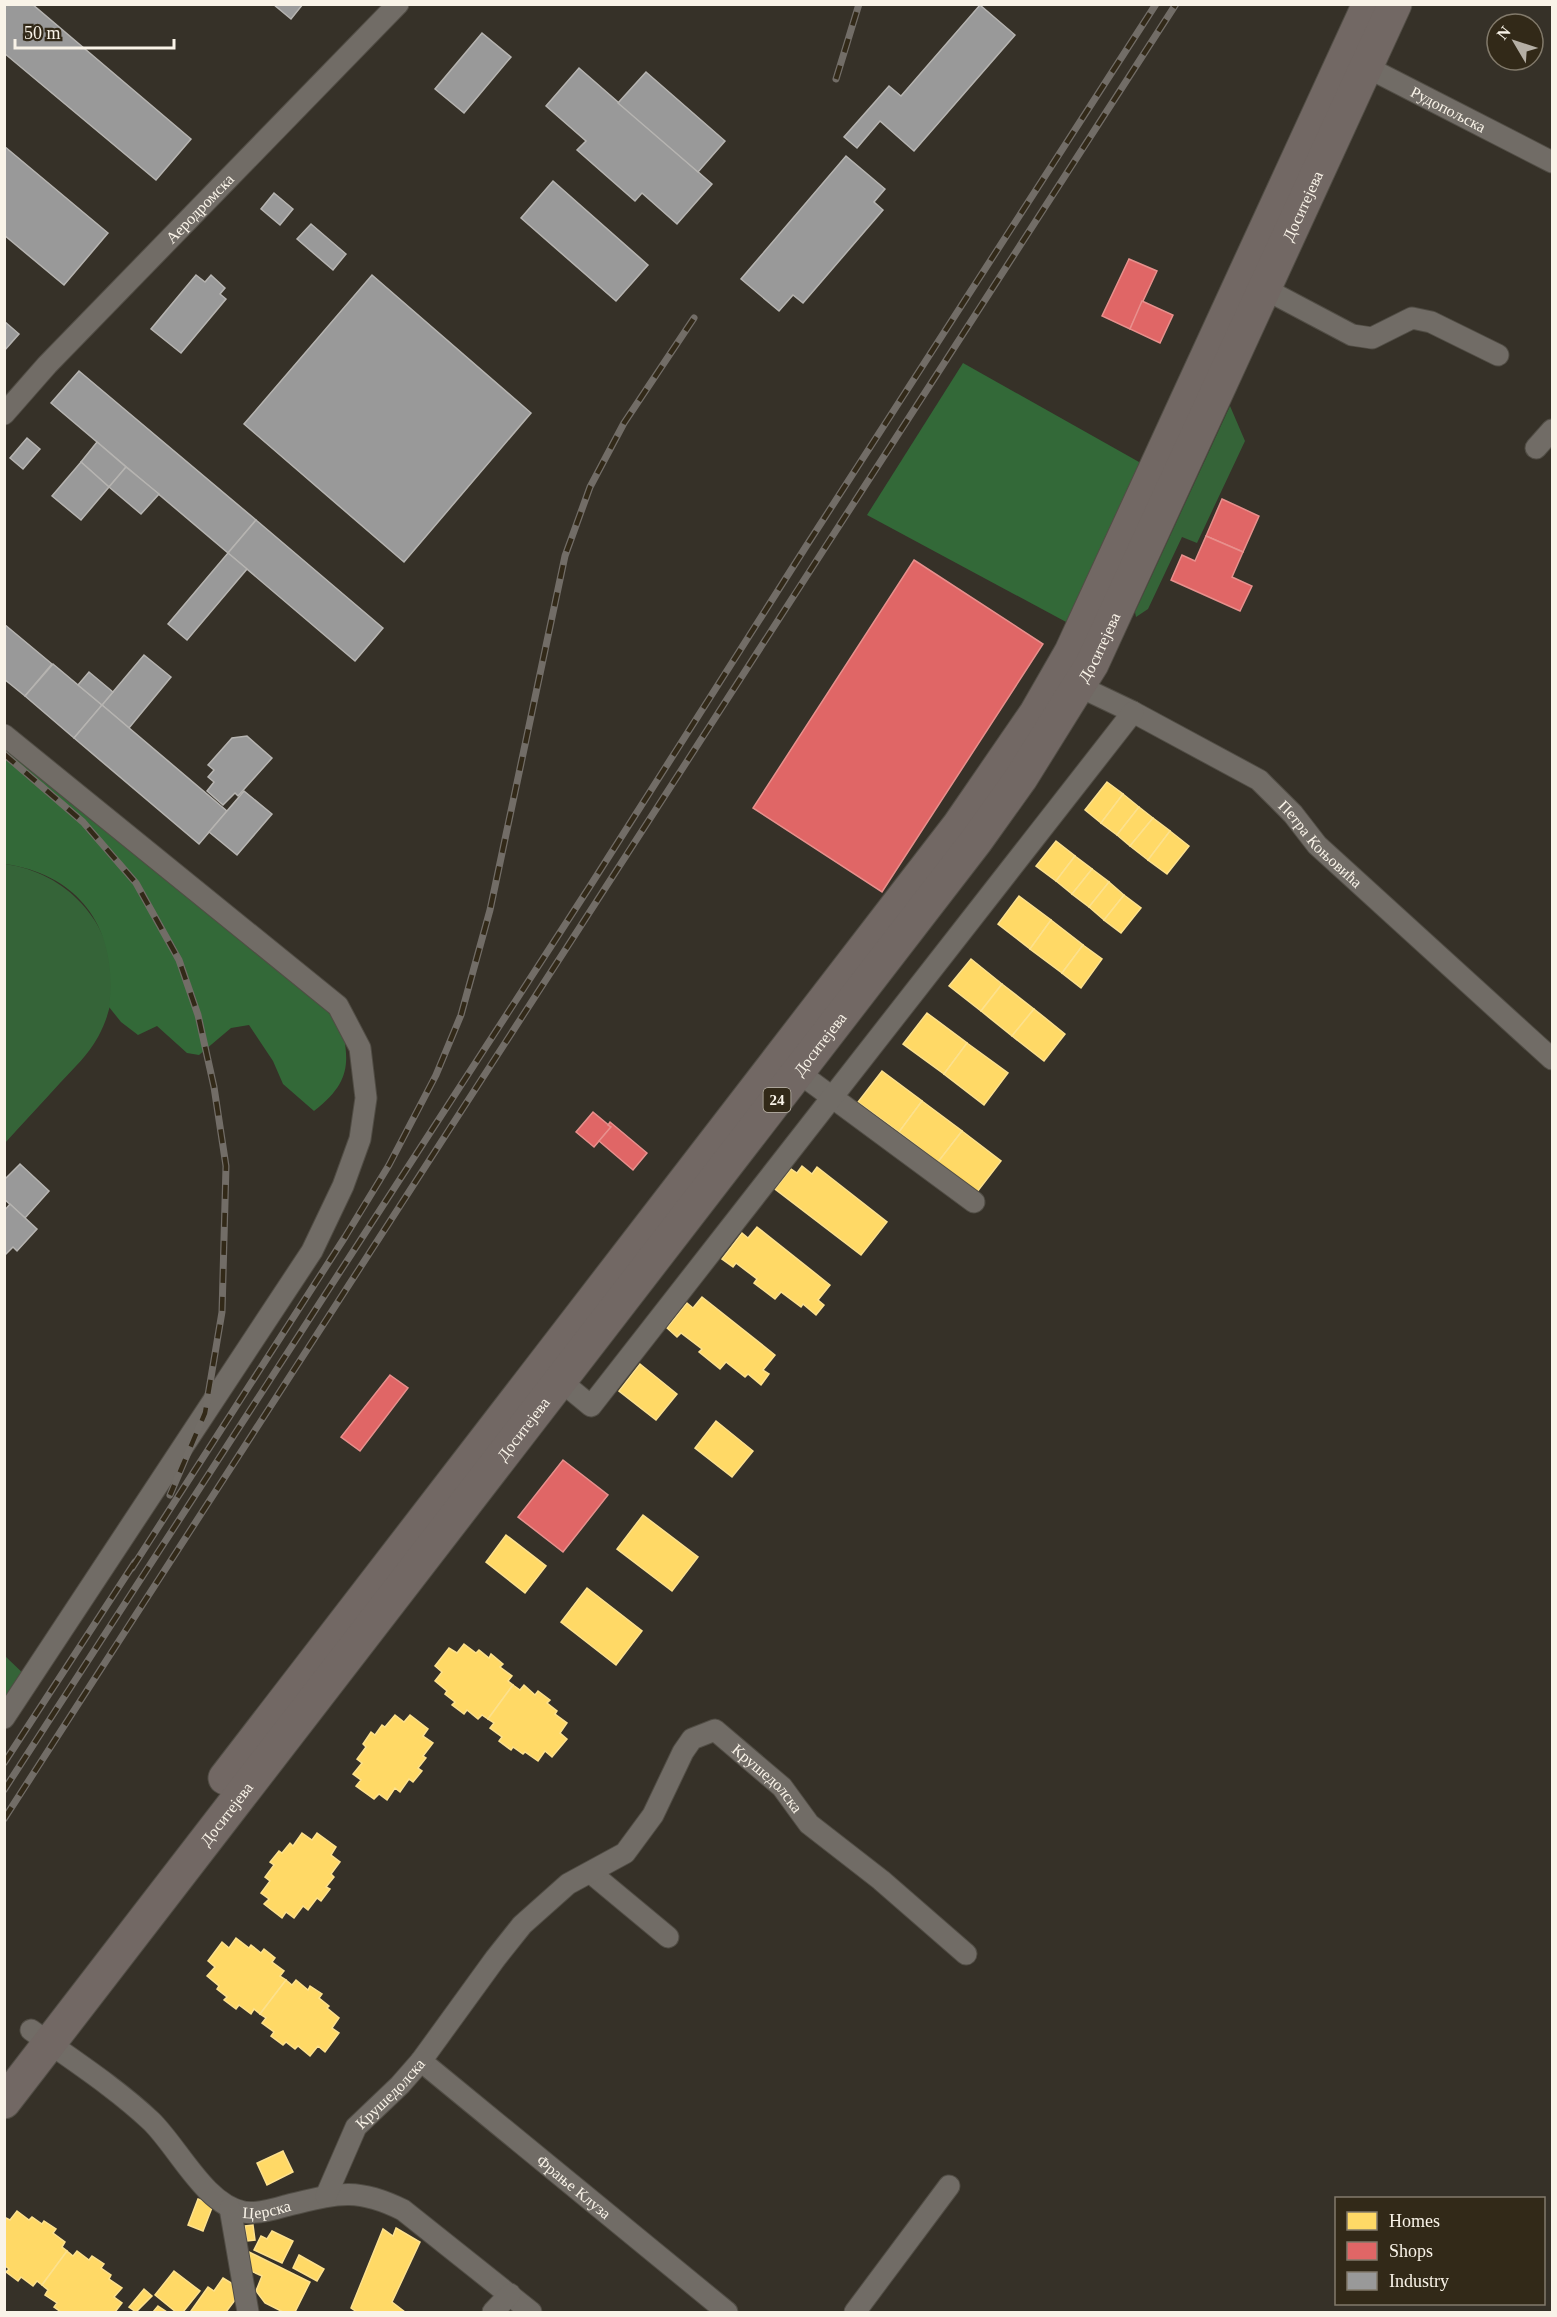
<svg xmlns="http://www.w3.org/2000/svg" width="1557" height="2317" font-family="Georgia,serif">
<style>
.green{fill:#356438}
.forest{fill:#336938}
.homes{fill:#ffd966;stroke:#fde18d;stroke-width:1.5}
.shops{fill:#e06666;stroke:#e8908d;stroke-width:1.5}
.industry{fill:#999;stroke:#b6b4b1;stroke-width:1.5}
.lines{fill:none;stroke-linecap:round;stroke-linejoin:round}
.minor-casing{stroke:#514d45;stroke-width:23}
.primary-casing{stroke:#514d45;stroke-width:35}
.minor{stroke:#716c66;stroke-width:21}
.primary{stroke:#726864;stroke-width:33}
.rail-casing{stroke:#726d67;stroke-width:7}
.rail{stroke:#322918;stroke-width:4.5;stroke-dasharray:14;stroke-linecap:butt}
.labels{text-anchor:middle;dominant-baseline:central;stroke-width:6;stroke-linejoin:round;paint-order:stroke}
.shield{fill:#322918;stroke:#bdb6aa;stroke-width:1.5}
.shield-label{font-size:15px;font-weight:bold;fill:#f9f3e8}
.street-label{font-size:16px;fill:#f9f3e8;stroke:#322918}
</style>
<rect width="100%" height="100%" fill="#363128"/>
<g class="green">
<path d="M1230 406 1245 441 1197 543 1182 537 1148 609 1136 617 1135 612Z"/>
<path d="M5 864C87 875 140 960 98 1037 88 1055 74 1068 60 1083 42 1103 23 1123 5 1143Z"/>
<path d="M5 1656 29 1679 5 1718Z"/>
</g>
<g class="forest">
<path d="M963 363 1155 471 1081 630 867 515Z"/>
<path d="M4 735 338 1006C347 1055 358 1077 314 1111L283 1084 273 1061 249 1025 231 1028 199 1055 187 1053 157 1026 138 1035 121 1022 109 1007C119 932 82 875 5 864Z"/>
</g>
<g class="homes">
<path d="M1107 782 1123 794 1101 823 1085 810Z"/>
<path d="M1123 794 1139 807 1117 835 1101 823Z"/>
<path d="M1139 807 1153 818 1130 846 1117 835Z"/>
<path d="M1153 818 1170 831 1148 860 1130 846Z"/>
<path d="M1170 831 1189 846 1167 874 1148 860Z"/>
<path d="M1056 841 1075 856 1056 881 1036 866Z"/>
<path d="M1075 856 1092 869 1072 894 1056 881Z"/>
<path d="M1092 869 1109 882 1089 907 1072 894Z"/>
<path d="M1109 882 1124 895 1104 920 1089 907Z"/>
<path d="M1124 895 1141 908 1121 933 1104 920Z"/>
<path d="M1019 896 1051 920 1030 949 998 924Z"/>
<path d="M1051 920 1083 945 1062 973 1030 949Z"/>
<path d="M1083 945 1102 959 1081 988 1062 973Z"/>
<path d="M971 959 1002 984 981 1011 949 986Z"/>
<path d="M1002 984 1034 1009 1012 1036 981 1011Z"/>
<path d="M1034 1009 1065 1034 1044 1061 1012 1036Z"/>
<path d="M927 1013 967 1043 944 1074 903 1044Z"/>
<path d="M967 1043 1008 1073 984 1105 944 1074Z"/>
<path d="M882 1071 922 1101 899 1132 858 1102Z"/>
<path d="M922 1101 962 1131 938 1162 899 1132Z"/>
<path d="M962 1131 1001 1161 977 1192 938 1162Z"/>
<path d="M802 1166 812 1174 817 1167 887 1222 861 1255 775 1189 791 1169 797 1173Z"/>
<path d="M757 1227 830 1285 818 1300 824 1305 816 1315 803 1304 801 1307 781 1292 775 1299 754 1283 757 1279 736 1263 733 1267 722 1259 742 1233 748 1238Z"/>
<path d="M702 1297 775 1355 763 1370 769 1374 761 1385 748 1374 745 1377 726 1362 720 1369 699 1352 702 1349 681 1333 677 1337 667 1328 687 1303 693 1308Z"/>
<path d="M640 1364 677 1394 656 1420 619 1391Z"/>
<path d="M716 1421 753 1451 732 1477 695 1448Z"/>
<path d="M643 1515 698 1557 672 1591 617 1549Z"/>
<path d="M506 1535 546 1566 525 1593 486 1562Z"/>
<path d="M587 1588 642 1631 616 1665 561 1622Z"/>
<path d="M464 1644 476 1653 479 1650 489 1658 491 1654 503 1664 500 1667 512 1676 508 1681 513 1685 488 1719 482 1715 478 1719 467 1710 464 1714 452 1705 455 1702 445 1694 447 1691 435 1681 442 1672 435 1666 449 1648 457 1653Z"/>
<path d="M513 1685 520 1690 524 1685 535 1695 538 1691 550 1700 547 1703 557 1711 555 1714 567 1723 560 1733 567 1739 552 1757 545 1751 538 1761 525 1752 523 1754 513 1747 511 1750 499 1741 502 1737 490 1728 494 1723 488 1719Z"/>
<path d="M395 1715 404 1722 410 1715 428 1729 423 1736 433 1743 423 1756 426 1758 418 1768 422 1771 413 1782 409 1779 400 1792 395 1788 387 1800 379 1794 374 1799 356 1786 361 1780 353 1774 362 1763 357 1759 366 1747 363 1744 371 1732 375 1735 382 1725 385 1727Z"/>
<path d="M302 1833 312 1840 317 1833 336 1847 331 1855 340 1862 331 1874 334 1877 326 1887 330 1889 321 1901 317 1898 308 1910 303 1906 294 1918 286 1912 282 1918 264 1904 269 1899 261 1893 270 1881 265 1877 274 1865 270 1862 279 1851 282 1853 290 1843 293 1846Z"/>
<path d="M236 1938 249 1948 251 1945 261 1953 264 1949 275 1958 272 1962 284 1971 280 1976 286 1980 260 2014 254 2009 251 2014 239 2005 236 2009 224 2000 227 1997 217 1989 219 1986 207 1976 215 1967 208 1961 222 1942 229 1948Z"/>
<path d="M286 1980 292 1985 296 1980 308 1990 310 1986 322 1994 319 1998 329 2006 327 2008 339 2018 332 2028 339 2033 325 2052 318 2046 310 2056 298 2046 295 2049 286 2042 283 2045 271 2036 274 2032 262 2023 266 2018 260 2014Z"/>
<path d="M283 2151 293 2172 267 2185 257 2163Z"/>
<path d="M198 2199 213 2205 203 2231 188 2225Z"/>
<path d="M17 2211 29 2220 32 2217 42 2224 44 2221 56 2229 53 2233 65 2242 62 2247 67 2251 42 2285 37 2281 33 2286 21 2277 18 2281 6 2272 9 2269 4 2265V2217L10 2220Z"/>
<path d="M253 2225 255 2240 247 2241 245 2226Z"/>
<path d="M396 2228 420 2242 392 2302 405 2312H357L351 2308 383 2229 393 2236Z"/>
<path d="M272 2231 293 2241 282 2263 254 2250 261 2236 267 2239Z"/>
<path d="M67 2251 73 2256 77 2251 89 2260 92 2256 104 2264 101 2268 111 2275 109 2279 122 2288 114 2297 122 2303 115 2312H61L54 2307 57 2303 45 2295 48 2290 42 2285Z"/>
<path d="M249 2252 310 2282 295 2312H283L265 2303 256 2291 262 2276 251 2271Z"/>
<path d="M299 2255 324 2269 317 2281 293 2268Z"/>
<path d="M174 2271 200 2291 183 2312H176L155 2295Z"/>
<path d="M223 2278 236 2286 238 2296 226 2312H193L191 2311 208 2287 214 2291Z"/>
<path d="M144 2289 152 2296 136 2312 129 2307Z"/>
<path d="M158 2306 167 2312H153Z"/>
</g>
<g class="shops">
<path d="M1129 259 1157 271 1130 329 1102 316Z"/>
<path d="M1142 301 1173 315 1160 343 1130 329Z"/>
<path d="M1222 499 1259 516 1243 552 1206 536Z"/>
<path d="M1206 536 1243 552 1232 577 1252 586 1240 611 1171 580 1182 555 1195 561Z"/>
<path d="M914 560 1043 644 882 892 753 808Z"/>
<path d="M593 1112 611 1127 594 1147 576 1132Z"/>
<path d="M610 1122 647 1153 633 1170 599 1141 611 1127 608 1125Z"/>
<path d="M390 1375 408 1388 360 1451 341 1437Z"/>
<path d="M563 1460 608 1495 563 1552 518 1517Z"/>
</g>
<g class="industry">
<path d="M4 4H32L191 139 156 180 4 53Z"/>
<path d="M273 4H303L291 19Z"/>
<path d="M980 5 1015 35 914 151 880 121 857 148 844 137 889 86 901 96Z"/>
<path d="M482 33 511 57 464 113 435 89Z"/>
<path d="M579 68 712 184 677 224 642 193 635 201 577 150 586 141 546 106Z"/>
<path d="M646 72 725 141 698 172 618 103Z"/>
<path d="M4 146 108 233 64 285 4 235Z"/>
<path d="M846 156 885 189 874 202 883 210 803 303 793 295 779 311 741 279Z"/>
<path d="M553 181 648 265 616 301 521 218Z"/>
<path d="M274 193 293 209 280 225 261 209Z"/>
<path d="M311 224 346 254 333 270 297 239Z"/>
<path d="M196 275 205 282 211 275 225 288 220 294 226 299 181 353 151 329Z"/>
<path d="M372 275 531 413 404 562 244 424Z"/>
<path d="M4 321 19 334 4 351Z"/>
<path d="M79 371 256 520 228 553 51 403Z"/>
<path d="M27 438 40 449 23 469 10 458Z"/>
<path d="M97 442 126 467 109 487 81 462Z"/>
<path d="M81 462 109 487 81 520 52 496Z"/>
<path d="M126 467 159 494 141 514 109 487Z"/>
<path d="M256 520 383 628 355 661 228 553Z"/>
<path d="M228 553 247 569 187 640 168 624Z"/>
<path d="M4 624 52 664 25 696 4 679Z"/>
<path d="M144 655 171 677 129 728 102 705Z"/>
<path d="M53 664 102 705 74 738 25 696Z"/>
<path d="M89 672 113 692 102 705 78 685Z"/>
<path d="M102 705 227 811 199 844 74 738Z"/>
<path d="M247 736 272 758 238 796 235 793 223 805 207 791 214 782 208 777 214 770 208 765 232 738Z"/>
<path d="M244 791 272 814 237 855 209 832Z"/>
<path d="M20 1164 49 1191 25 1218 4 1199V1180Z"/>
<path d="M10 1204 37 1229 17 1251 13 1247 4 1256V1211Z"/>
</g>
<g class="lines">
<g class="minor-casing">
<g id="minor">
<path id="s1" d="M1355 61 1552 162"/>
<path d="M1265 289 1352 335 1372 338 1412 318 1431 322 1498 355"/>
<path id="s2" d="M4 414 47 365 398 4"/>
<path d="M1536 448 1552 430"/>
<path id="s3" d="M1068 681 1133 712 1259 780 1293 814 1317 845 1552 1059"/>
<path d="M4 735 338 1006 360 1048 366 1098 360 1139 343 1186 312 1251 4 1718"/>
<path d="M798 1072 974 1202"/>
<path d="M551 1373 591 1406 1133 712"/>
<path d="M591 1873 668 1937"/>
<path id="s4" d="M31 2030C71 2059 115 2087 151 2121 178 2147 205 2205 244 2212 257 2214 272 2210 285 2206 335 2194 355 2186 403 2210L531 2312"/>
<path id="s5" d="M421 2061 727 2312"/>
<path id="s6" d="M326 2196 356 2127 400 2085 421 2061 495 1959 522 1925 568 1884 625 1853 653 1815 683 1752 692 1739 715 1730 782 1787 809 1824 881 1880 966 1954"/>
<path d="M230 2208 248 2312"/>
<path d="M493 2312 510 2294"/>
<path d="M855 2312 949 2186"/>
</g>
</g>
<g class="primary-casing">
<g id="primary">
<path d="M225 1778 959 825 1036 713 1071 652 1369 4"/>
<path id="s7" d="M4 2102 976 841 1021 778 1092 664 1395 4"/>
</g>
</g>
<use href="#minor" class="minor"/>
<use href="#primary" class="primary"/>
<g class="rail-casing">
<g id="rail">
<path d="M836 79 859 4"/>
<path d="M4 754 83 822 136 883 179 960 198 1015 214 1087 226 1166 222 1312 205 1413 170 1495"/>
<path d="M132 1568 345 1237 389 1165 436 1075 461 1015 490 910 565 556 590 487 624 423 694 318"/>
<path d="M4 1763 135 1562"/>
<path d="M4 1790 592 883 805 548 1156 4"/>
<path d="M4 1819 1176 4"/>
</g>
</g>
<use href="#rail" class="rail"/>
</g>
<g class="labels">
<rect class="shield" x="763.5" y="1088" width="27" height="24" rx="4.5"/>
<g class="shield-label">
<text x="777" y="1100">24</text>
</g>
<g class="street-label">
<text stroke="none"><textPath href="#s1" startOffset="105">Рудопољска</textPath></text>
<text stroke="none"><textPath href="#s7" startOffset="2308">Доситејева</textPath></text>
<text stroke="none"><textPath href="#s2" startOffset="284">Аеродромска</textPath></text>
<text stroke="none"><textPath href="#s7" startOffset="1822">Доситејева</textPath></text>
<text stroke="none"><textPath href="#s3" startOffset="304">Петра Коњовића</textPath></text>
<text stroke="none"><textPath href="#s7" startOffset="1336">Доситејева</textPath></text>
<text stroke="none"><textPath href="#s7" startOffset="850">Доситејева</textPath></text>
<text stroke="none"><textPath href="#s6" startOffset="693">Крушедолска</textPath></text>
<text stroke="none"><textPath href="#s7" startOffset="364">Доситејева</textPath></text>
<text stroke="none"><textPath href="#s6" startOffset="123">Крушедолска</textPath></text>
<text stroke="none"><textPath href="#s5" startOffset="198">Фрање Клуза</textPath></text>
<text stroke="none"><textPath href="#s4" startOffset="306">Церска</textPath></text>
</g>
</g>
<rect width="1557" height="2317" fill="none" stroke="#f9f3e8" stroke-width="12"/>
<rect x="1335" y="2197" width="210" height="108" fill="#322918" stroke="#827a6b" stroke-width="1.5"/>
<rect x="1347" y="2212" width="30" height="18" fill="#ffd966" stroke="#827a6b" stroke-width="1.5"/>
<text x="1389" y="2227" font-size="18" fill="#f9f3e8">Homes</text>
<rect x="1347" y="2242" width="30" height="18" fill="#e06666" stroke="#827a6b" stroke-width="1.5"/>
<text x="1389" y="2257" font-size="18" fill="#f9f3e8">Shops</text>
<rect x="1347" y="2272" width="30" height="18" fill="#999999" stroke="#827a6b" stroke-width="1.5"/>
<text x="1389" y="2287" font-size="18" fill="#f9f3e8">Industry</text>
<g transform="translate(1515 42) rotate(309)"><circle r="28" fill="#322918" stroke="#827a6b" stroke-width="1.5"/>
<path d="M0-4.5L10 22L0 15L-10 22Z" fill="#b5afa5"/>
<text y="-9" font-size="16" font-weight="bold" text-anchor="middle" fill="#f9f3e8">N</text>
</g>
<path d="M15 39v9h159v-9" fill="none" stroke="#f9f3e8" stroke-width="3"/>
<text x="24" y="39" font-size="18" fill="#f9f3e8" stroke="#322918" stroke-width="4.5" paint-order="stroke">50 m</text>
</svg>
